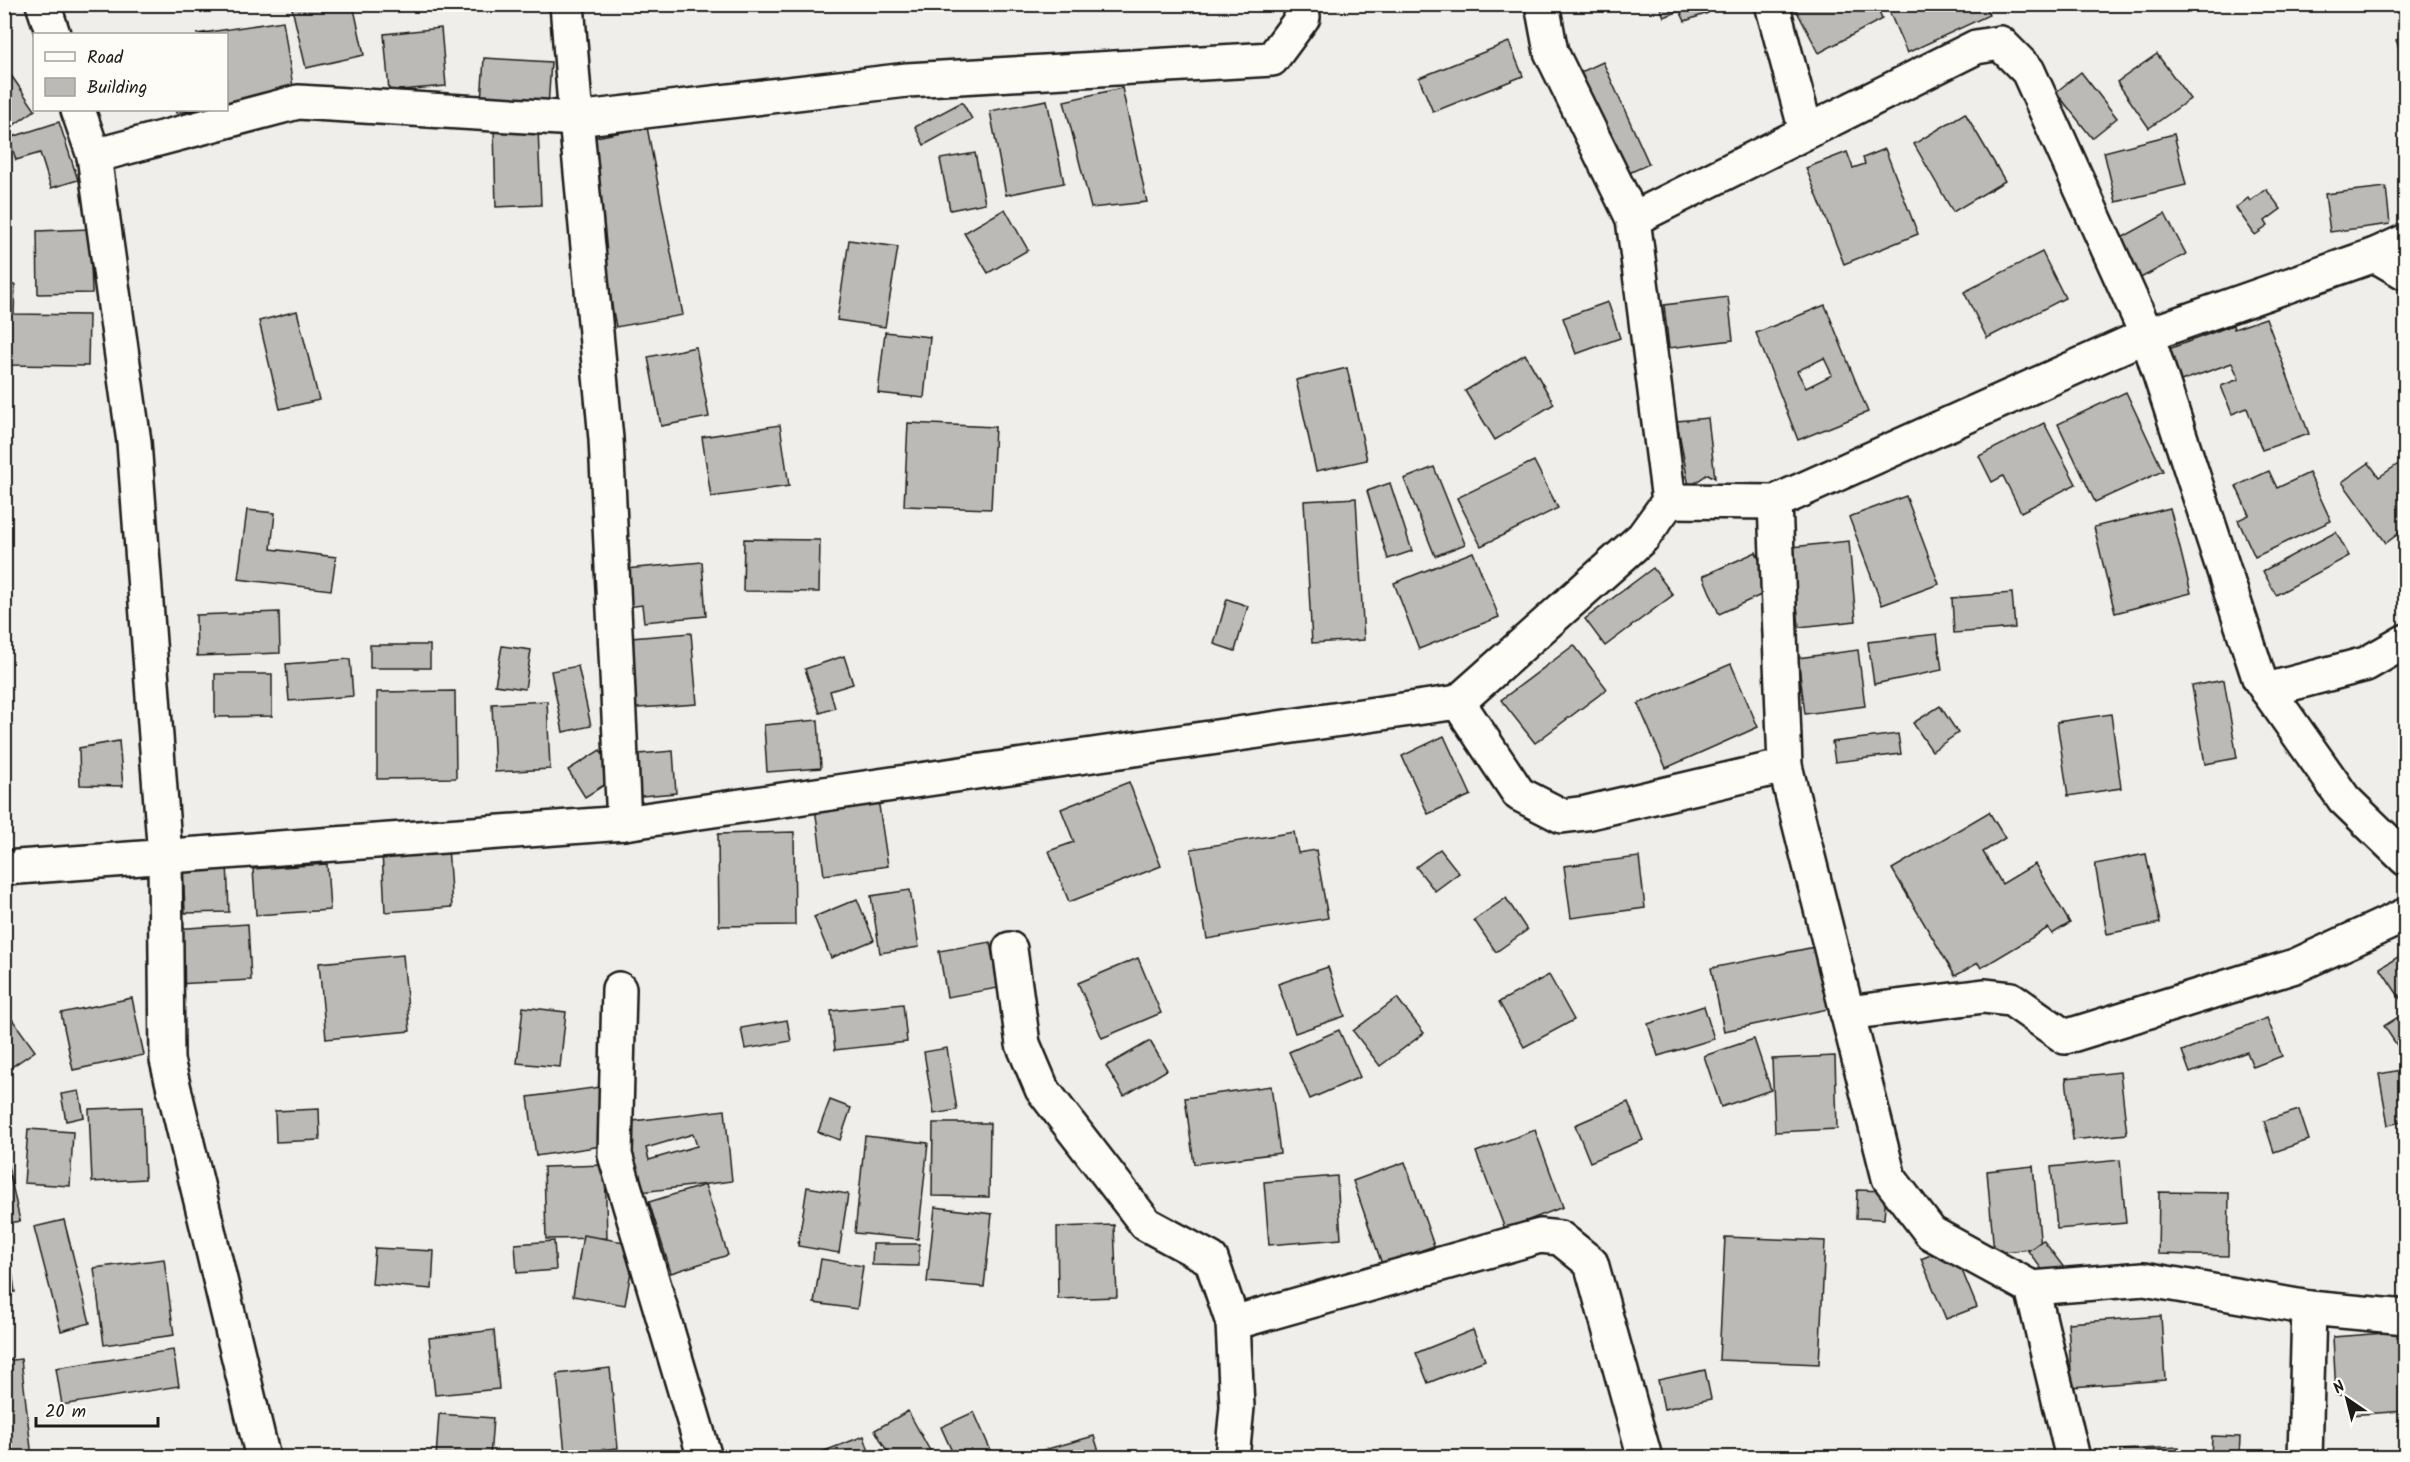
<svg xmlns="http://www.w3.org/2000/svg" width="2410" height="1462" font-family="Kalam,sans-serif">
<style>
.building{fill:#bbbab6;stroke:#1c1c1c;stroke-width:1.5;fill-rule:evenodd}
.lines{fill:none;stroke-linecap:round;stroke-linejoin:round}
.street-casing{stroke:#1c1c1c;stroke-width:38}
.street{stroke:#fdfcf7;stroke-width:33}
</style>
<rect width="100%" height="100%" fill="#f0eeea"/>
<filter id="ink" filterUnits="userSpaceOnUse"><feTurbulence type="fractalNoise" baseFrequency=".0167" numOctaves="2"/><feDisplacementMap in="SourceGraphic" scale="12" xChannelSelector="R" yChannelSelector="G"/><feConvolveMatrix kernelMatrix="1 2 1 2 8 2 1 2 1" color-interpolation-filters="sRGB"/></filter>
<g filter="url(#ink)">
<g class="building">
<path d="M291 4H353L364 55 306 68Z"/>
<path d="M1659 4H1705L1708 13 1685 21 1680 11 1664 17Z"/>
<path d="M1793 4H1875L1882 19 1819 53Z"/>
<path d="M1886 4H1984L1989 15 1907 53Z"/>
<path d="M283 21 294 94 226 105V34H196Z"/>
<path d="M441 28 446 86 389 91 384 34Z"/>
<path d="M2406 37V66L2396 40Z"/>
<path d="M1509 42 1523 76 1433 112 1419 78Z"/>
<path d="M2157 54 2190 99 2149 128 2117 82Z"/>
<path d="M484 58 551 62 548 107 481 102Z"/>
<path d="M1603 62 1649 164 1627 174 1581 72Z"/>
<path d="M4 65 35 110 4 132Z"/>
<path d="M2081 72 2117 118 2092 138 2056 92Z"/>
<path d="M1122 88 1147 202 1091 208 1064 101Z"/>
<path d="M1047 100 1064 183 1006 195 990 111Z"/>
<path d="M962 102 972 119 924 145 915 127Z"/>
<path d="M175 110H200L176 113Z"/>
<path d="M1965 113 2005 181 1953 212 1914 144Z"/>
<path d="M59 122 78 180 51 188 40 153 16 160 9 138Z"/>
<path d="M647 127 683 315 616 327 581 140Z"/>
<path d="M538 128 541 205 496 207 494 130Z"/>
<path d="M2174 134 2186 185 2116 202 2104 152Z"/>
<path d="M1885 149 1918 234 1844 264 1806 168 1847 152 1853 168 1865 164 1863 158Z"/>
<path d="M975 153 985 203 950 210 940 159Z"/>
<path d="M2386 187 2390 224 2330 232 2325 194Z"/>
<path d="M2266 189 2281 209 2265 221 2268 226 2255 235 2236 208 2248 198 2250 201Z"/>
<path d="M1005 209 1028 250 988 273 964 233Z"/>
<path d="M2165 214 2186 254 2135 281 2114 242Z"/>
<path d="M90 229 92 293 38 294 37 231Z"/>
<path d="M849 240 898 247 885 327 837 320Z"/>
<path d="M2042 252 2065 298 1987 338 1964 292Z"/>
<path d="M4 285H15L14 314 89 315 88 366 4 365Z"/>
<path d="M1728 297 1733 340 1669 348 1664 305Z"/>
<path d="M1608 302 1620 338 1576 354 1563 318Z"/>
<path d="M1825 305 1868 412 1798 440 1756 333ZM1824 358 1832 375 1806 388 1797 371Z"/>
<path d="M297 311 319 400 280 409 259 321Z"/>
<path d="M2266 318 2309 434 2262 450 2247 408 2232 414 2221 386 2239 379 2232 363 2178 382 2166 350 2233 325 2234 329Z"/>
<path d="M885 332 930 337 924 398 878 393Z"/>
<path d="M696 347 709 417 661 426 648 357Z"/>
<path d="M1525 354 1554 404 1495 440 1465 391Z"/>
<path d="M1347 368 1367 460 1316 471 1296 380Z"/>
<path d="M2126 392 2163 471 2095 502 2058 424Z"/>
<path d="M1708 418 1715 478 1708 474 1689 487 1677 421Z"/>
<path d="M908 423 995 427 991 509 904 506Z"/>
<path d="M2044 423 2076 484 2021 512 2003 476 1992 482 1979 456Z"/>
<path d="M780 425 789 486 711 497 702 437Z"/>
<path d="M2406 459V528L2386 543 2342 482 2369 463 2379 477Z"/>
<path d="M1534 461 1558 508 1481 546 1457 498Z"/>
<path d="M1434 467 1465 544 1435 556 1404 479Z"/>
<path d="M2269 471 2277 488 2309 473 2331 521 2255 557 2238 520 2249 515 2236 486Z"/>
<path d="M1390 483 1412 551 1388 559 1367 491Z"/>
<path d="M1906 496 1939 584 1882 605 1849 517Z"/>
<path d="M1356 498 1364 640 1312 643 1304 501Z"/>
<path d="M2170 508 2191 593 2115 613 2094 527Z"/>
<path d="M247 510 275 513 271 549 336 557 331 590 238 579Z"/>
<path d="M2336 532 2349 556 2276 595 2263 571Z"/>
<path d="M744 539 820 540 819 592 743 591Z"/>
<path d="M1849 541 1856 621 1799 627 1792 547Z"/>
<path d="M1473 552 1499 617 1419 649 1394 583Z"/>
<path d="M1756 552 1772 590 1719 614 1703 576Z"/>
<path d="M702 562 706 616 644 622 642 605 628 607 625 569Z"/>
<path d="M1653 568 1673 595 1605 646 1585 619Z"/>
<path d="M2012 593 2015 628 1954 633 1952 598Z"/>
<path d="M1227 599 1248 606 1235 651 1214 644Z"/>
<path d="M279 612 280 653 197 656 196 615Z"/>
<path d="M691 633 697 704 624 709 619 639Z"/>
<path d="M1937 634 1942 670 1874 684 1868 642Z"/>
<rect x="370" y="645" width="60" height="23"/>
<path d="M1574 645 1607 689 1535 743 1501 700Z"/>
<path d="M502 646 531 650 525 689 495 685Z"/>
<path d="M1858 650 1865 706 1805 714 1798 658Z"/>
<path d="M844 656 853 684 830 691 835 708 820 713 805 669Z"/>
<path d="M350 659 353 696 289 701 286 664Z"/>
<path d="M1731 664 1758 727 1666 768 1638 704Z"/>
<path d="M578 666 591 726 563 732 551 671Z"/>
<path d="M215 674H272V716L215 717Z"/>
<path d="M2224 680 2237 758 2205 764 2192 686Z"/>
<path d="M455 691 456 778 377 779V692Z"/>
<path d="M547 701 550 769 495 772 492 704Z"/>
<path d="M1940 706 1958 733 1932 751 1913 723Z"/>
<path d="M2111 714 2121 788 2068 796 2057 722Z"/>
<path d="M818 720 821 768 767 772 764 725Z"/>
<path d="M1898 734 1901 754 1835 762 1832 742Z"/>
<path d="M1444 736 1471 795 1428 814 1402 756Z"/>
<path d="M119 741 123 786 80 785 79 748Z"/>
<path d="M600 750 617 777 585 797 568 770Z"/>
<path d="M673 751 676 793 630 797 627 755Z"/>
<path d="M1129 782 1161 866 1069 902 1049 851 1074 842 1061 809Z"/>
<path d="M878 799 888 866 824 875 815 808Z"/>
<path d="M1989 812 2005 838 1983 852 2002 884 2035 864 2070 923 2052 934 2048 928 1981 968 1978 963 1955 976 1892 869Z"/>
<path d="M794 832 795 925 719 926 718 834Z"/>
<path d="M1294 832 1298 853 1316 850 1328 918 1207 939 1191 849Z"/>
<path d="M448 846 452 907 385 912 382 851Z"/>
<path d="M1440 849 1459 873 1435 891 1416 867Z"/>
<path d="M2146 854 2160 923 2107 934 2095 864Z"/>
<path d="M1639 857 1645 908 1571 918 1564 866Z"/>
<path d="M227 861 229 912 185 913 183 863Z"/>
<path d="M327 864 330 910 256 915 253 869Z"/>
<path d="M910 890 919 947 880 953 871 896Z"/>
<path d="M1506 898 1527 930 1496 952 1474 920Z"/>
<path d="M857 899 874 940 831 958 814 917Z"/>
<path d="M248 924 251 980 176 984 173 929Z"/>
<path d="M990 942 998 988 947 997 939 951Z"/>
<path d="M1815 947 1828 1009 1724 1031 1711 968Z"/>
<path d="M2406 952V1007L2380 968Z"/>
<path d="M403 955 410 1031 326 1039 319 963Z"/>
<path d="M1138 958 1161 1013 1102 1038 1078 983Z"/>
<path d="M1328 967 1345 1016 1295 1033 1278 984Z"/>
<path d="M1549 975 1574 1020 1524 1047 1499 1002Z"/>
<path d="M132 998 144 1055 73 1070 61 1013Z"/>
<path d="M1397 998 1424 1033 1380 1066 1353 1031Z"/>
<path d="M903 1004 907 1042 835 1050 831 1011Z"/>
<path d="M1704 1006 1714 1039 1658 1056 1648 1024Z"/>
<path d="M523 1007 566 1012 560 1067 517 1063Z"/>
<path d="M4 1008 35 1051 4 1072Z"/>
<path d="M2406 1012V1059L2384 1026Z"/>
<path d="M2267 1018 2282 1056 2253 1067 2247 1052 2190 1073 2182 1051Z"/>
<path d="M787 1020 791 1041 745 1049 741 1028Z"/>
<path d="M1339 1030 1360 1077 1310 1099 1289 1052Z"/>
<path d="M1754 1039 1771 1090 1721 1107 1704 1056Z"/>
<path d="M1150 1041 1167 1070 1124 1096 1106 1066Z"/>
<path d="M947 1048 957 1110 934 1114 924 1052Z"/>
<path d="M1835 1056 1837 1129 1775 1132 1772 1059Z"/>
<path d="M2406 1069V1121L2388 1125 2379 1074Z"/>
<path d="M2120 1072 2127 1134 2073 1140 2066 1078Z"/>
<path d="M1271 1086 1280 1153 1194 1164 1185 1098Z"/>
<path d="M600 1087 608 1145 536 1156 528 1097Z"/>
<path d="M79 1091 84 1117 66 1121 61 1094Z"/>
<path d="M830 1100 851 1108 840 1140 818 1132Z"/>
<path d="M1628 1102 1643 1140 1590 1162 1575 1125Z"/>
<path d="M142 1107 145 1179 92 1182 89 1109Z"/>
<path d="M319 1109 320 1140 276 1142 275 1111Z"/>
<path d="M725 1110 732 1181 633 1193 625 1122ZM693 1134 697 1146 649 1160 646 1148Z"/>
<path d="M2299 1110 2309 1140 2274 1152 2264 1121Z"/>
<path d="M933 1123H990L989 1197 932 1196Z"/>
<path d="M28 1129 73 1132 70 1186 24 1183Z"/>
<path d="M1535 1130 1563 1207 1505 1229 1476 1152Z"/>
<path d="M865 1136 928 1143 918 1239 855 1233Z"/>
<path d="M5 1152 20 1221 4 1224V1153Z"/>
<path d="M2120 1160 2126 1223 2057 1229 2051 1167Z"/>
<path d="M1405 1162 1434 1246 1382 1264 1353 1181Z"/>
<path d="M605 1165 607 1238 546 1239 544 1167Z"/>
<path d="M2033 1166 2041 1248 1994 1253 1987 1171Z"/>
<path d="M1337 1176 1341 1239 1269 1245 1264 1182Z"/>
<path d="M705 1185 728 1255 671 1273 649 1202Z"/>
<path d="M807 1187 848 1194 839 1253 798 1246Z"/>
<path d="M1857 1190 1886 1191 1884 1219 1856 1218Z"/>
<path d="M2159 1192 2229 1193 2228 1256 2158 1254Z"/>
<path d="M935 1207 992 1214 984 1287 927 1282Z"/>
<path d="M64 1220 90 1323 61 1331 34 1227Z"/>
<path d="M1114 1225 1117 1297 1058 1299 1057 1227Z"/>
<path d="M583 1235 636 1244 625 1305 573 1296Z"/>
<path d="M1725 1237 1825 1241 1819 1364 1719 1360Z"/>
<path d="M2043 1240 2065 1269 2050 1280 2028 1251Z"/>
<path d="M554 1241 556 1270 517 1273 515 1244Z"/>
<path d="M873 1244H919V1266L872 1265Z"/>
<path d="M1952 1246 1977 1307 1946 1319 1921 1259Z"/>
<path d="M375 1248 434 1251 432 1289 372 1284Z"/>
<path d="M9 1250 15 1292 4 1293V1251Z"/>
<path d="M164 1259 174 1335 104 1345 94 1268Z"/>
<path d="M821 1259 863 1266 857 1309 814 1303Z"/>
<path d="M2161 1316 2165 1380 2072 1387 2068 1323Z"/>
<path d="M494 1330 499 1389 435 1395 429 1338Z"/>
<path d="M1473 1330 1485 1360 1428 1383 1416 1353Z"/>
<path d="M2398 1332 2397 1338 2406 1337V1411L2349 1415 2347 1395H2336L2333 1337Z"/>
<path d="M173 1350 179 1386 62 1405 56 1368Z"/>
<path d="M21 1359 32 1458H4V1361Z"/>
<path d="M610 1368 618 1448 565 1453 557 1374Z"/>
<path d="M1705 1370 1711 1399 1664 1409 1658 1380Z"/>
<path d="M908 1411 934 1458H891L875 1430Z"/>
<path d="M974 1412 994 1458H955L941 1427Z"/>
<path d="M439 1414 493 1418 490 1458H436Z"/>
<path d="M864 1436 871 1458H806Z"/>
<path d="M1094 1436 1101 1458H1035L1033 1453Z"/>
<path d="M2212 1436 2240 1437 2239 1458H2211Z"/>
<path d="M2179 1447V1458H2120V1450Z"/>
<path d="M1921 1454V1458H1892Z"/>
</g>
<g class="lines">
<g class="street-casing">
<g id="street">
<path d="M43 4 53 34"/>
<path d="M567 4 576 119 606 439 624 823"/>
<path d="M1772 4 1806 131"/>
<path d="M78 110 94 156 134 442 165 857 167 1060 263 1458"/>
<path d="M94 156 298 102 576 119 907 80 1272 59 1303 17 1302 4"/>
<path d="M1633 219 1976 47 2000 43 2028 71 2147 335 2259 678 2344 799 2406 859"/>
<path d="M2375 255 2406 273"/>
<path d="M1669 501 1775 502 2147 335 2375 255 2406 241"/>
<path d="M1775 502 1785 766 1889 1178 1931 1233 2032 1288 2144 1279 2309 1308 2406 1317"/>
<path d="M2267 690 2366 664 2406 641"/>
<path d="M1458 702 1519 794 1562 816 1586 813 1785 766"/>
<path d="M4 868 624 823 1458 702 1643 537 1669 501 1633 219 1551 52 1542 4"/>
<path d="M1010 949 1023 1044 1042 1089 1146 1224 1211 1259 1233 1323 1237 1407 1232 1458"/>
<path d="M619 989 615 1155 705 1458"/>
<path d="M1847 1013 1984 996 2011 999 2065 1037 2295 966 2406 915"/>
<path d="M2032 1288 2073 1458"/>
<path d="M1233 1323 1540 1236 1560 1238 1591 1263 1645 1458"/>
<path d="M2305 1458 2309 1308"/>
</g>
</g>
<use href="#street" class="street"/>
</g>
</g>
<rect width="2410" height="1462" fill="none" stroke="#fdfcf7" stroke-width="24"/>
<rect x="12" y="12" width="2386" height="1438" fill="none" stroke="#1c1c1c" stroke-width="2" filter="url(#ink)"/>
<rect x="33" y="33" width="195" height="78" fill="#fdfcf7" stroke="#a3a29f" stroke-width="1.5"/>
<rect x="45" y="52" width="30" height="9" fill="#fdfcf7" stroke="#a3a29f" stroke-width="1.5"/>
<text x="87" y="63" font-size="18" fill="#1c1c1c">Road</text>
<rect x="45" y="78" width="30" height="18" fill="#bbbab6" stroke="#a3a29f" stroke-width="1.5"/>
<text x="87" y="93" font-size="18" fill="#1c1c1c">Building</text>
<g transform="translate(2347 1399) rotate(325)" stroke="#fdfcf7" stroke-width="4.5" paint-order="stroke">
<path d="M0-4.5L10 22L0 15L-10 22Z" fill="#1c1c1c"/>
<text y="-9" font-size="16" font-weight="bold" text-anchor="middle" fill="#1c1c1c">N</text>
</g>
<path d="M36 1417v9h122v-9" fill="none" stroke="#1c1c1c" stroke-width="3"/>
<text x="45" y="1417" font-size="18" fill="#1c1c1c" stroke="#fdfcf7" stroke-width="4.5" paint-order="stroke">20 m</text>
</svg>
